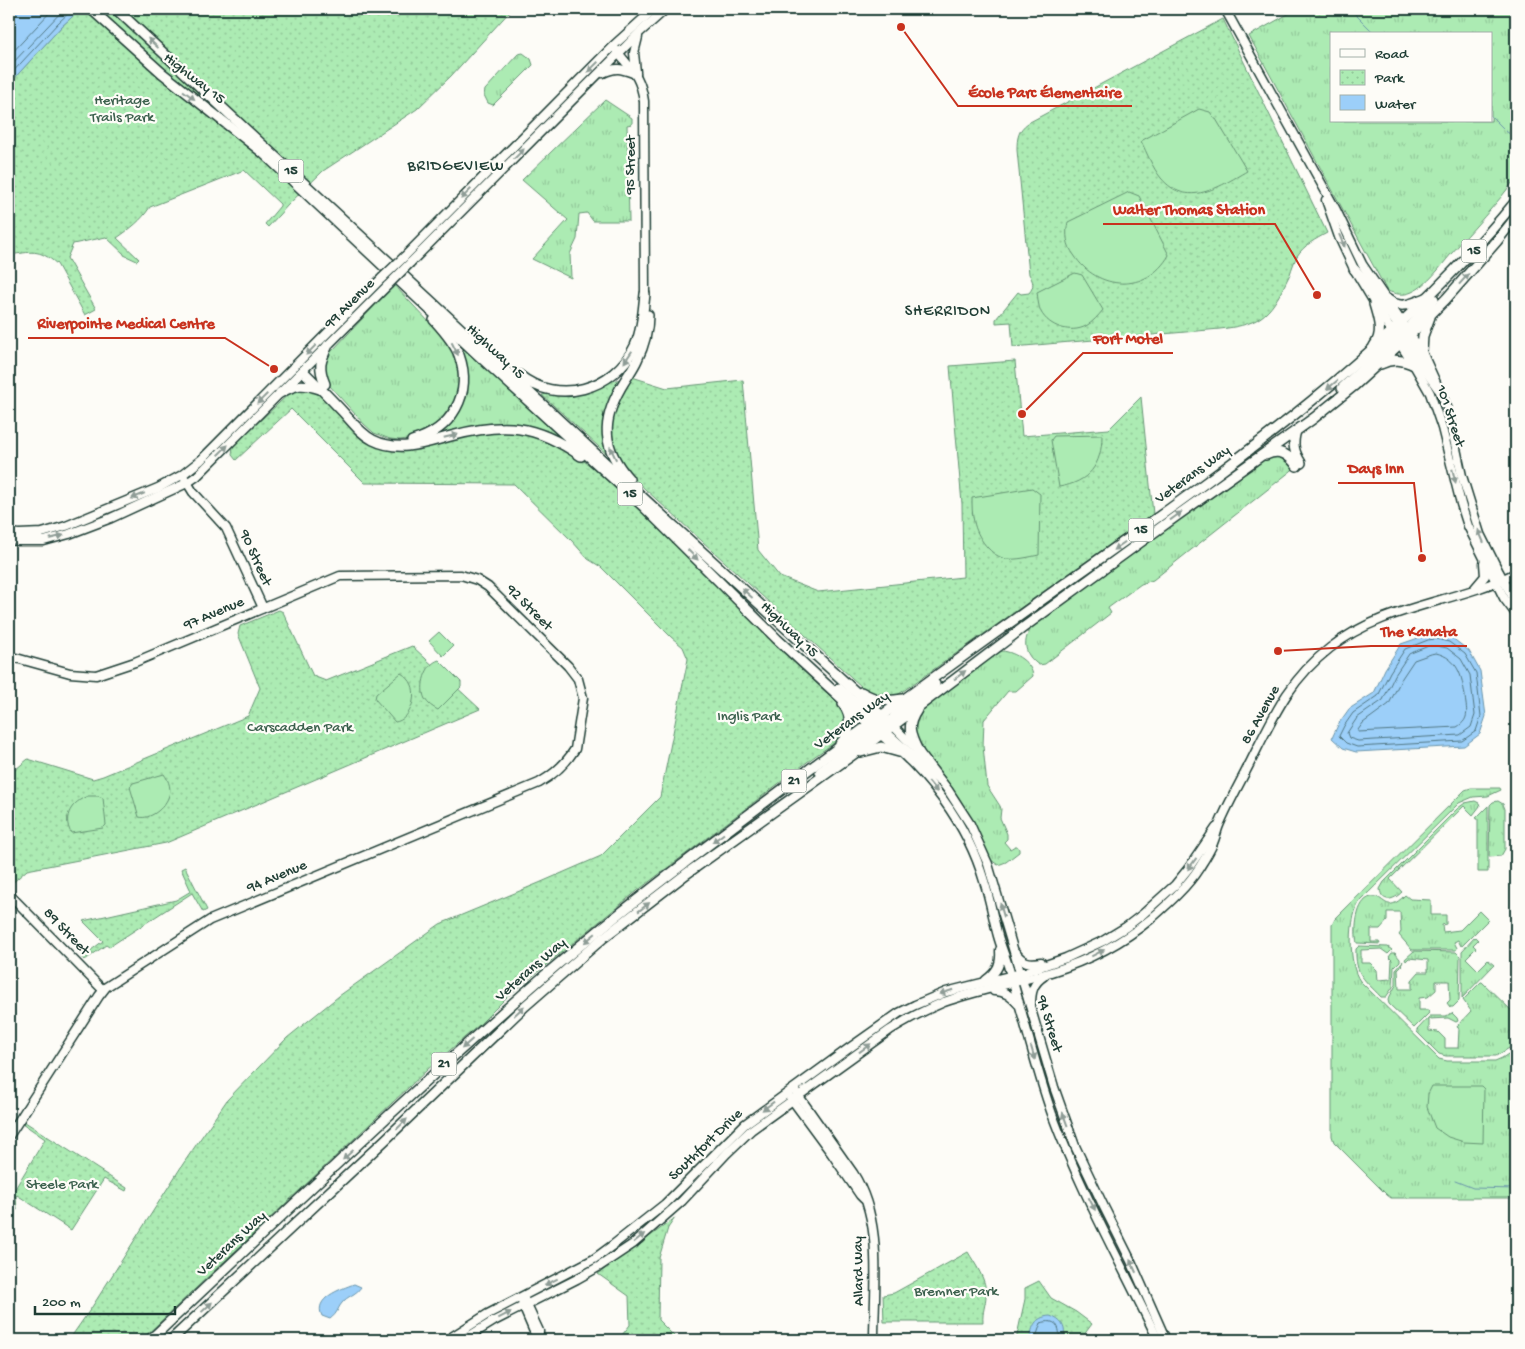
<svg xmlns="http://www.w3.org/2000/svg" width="1525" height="1349" font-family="'Gochi Hand',sans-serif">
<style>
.grass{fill:url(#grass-tufts);stroke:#669474;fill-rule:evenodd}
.park{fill:url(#park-dots);stroke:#669474}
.pitch{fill:#acebb3;stroke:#669474}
.water{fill:#9ccff9;stroke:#6a95aa}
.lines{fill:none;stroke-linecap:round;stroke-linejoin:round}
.shore{stroke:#517783;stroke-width:1}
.stream{stroke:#6a95aa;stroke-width:1}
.secondary-casing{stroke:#1f3d34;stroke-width:11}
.primary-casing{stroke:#1f3d34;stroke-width:12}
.secondary{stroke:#fdfcf7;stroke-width:8}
.primary{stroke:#fdfcf7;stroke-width:9}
.secondary-bridge-casing{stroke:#1f3d34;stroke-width:11;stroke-linecap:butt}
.secondary-bridge{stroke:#fdfcf7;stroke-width:8}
.oneway{fill:#8e9c96}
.labels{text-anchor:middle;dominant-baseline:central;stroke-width:4.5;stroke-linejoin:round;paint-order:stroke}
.shield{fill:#fdfcf7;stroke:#62766e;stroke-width:1}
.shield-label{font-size:14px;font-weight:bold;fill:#1f3d34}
.street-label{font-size:15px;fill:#1f3d34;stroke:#fdfcf7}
.park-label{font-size:15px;fill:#3b604d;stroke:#fdfcf7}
.neighbourhood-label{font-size:16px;letter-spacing:1px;fill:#1f3d34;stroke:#fdfcf7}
.leader{fill:none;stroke:#c8321e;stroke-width:2}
.callout-dot{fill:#c8321e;stroke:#fdfcf7;stroke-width:2}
.callout-label{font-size:16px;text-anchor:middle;font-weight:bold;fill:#c8321e;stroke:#fdfcf7;stroke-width:4.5;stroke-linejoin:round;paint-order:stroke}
</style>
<defs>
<pattern id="grass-tufts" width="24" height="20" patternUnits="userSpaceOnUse" patternTransform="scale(1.25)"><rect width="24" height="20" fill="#acebb3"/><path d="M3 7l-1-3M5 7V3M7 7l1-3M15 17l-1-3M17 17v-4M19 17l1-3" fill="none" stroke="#94ca9b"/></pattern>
<pattern id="park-dots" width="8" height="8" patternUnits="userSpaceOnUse" patternTransform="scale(1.25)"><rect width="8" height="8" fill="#acebb3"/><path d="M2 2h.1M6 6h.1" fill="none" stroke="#94ca9b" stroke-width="1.8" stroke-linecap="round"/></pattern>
</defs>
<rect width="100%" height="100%" fill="#fdfcf7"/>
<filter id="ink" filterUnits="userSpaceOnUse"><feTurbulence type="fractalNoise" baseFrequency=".02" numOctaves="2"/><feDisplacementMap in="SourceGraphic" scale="10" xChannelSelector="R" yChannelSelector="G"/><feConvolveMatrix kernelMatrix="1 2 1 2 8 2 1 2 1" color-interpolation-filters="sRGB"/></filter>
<g filter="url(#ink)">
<g class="grass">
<path d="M1297 9H1318L1319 13 1325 9H1516V178C1496 205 1473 229 1451 254 1440 267 1428 285 1412 292 1403 296 1396 294 1387 291L1249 36ZM1331 34H1491V121H1331Z"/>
<path d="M523 53 531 59 533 65 493 105 488 103 484 95 485 90 518 54Z"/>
<path d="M605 100 632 118V124L627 125 629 221H593L587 213 579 214 577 239 570 254 571 278 532 259 568 220 522 180Z"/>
<path d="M394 285 449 343 459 365V383L456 398 438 424 415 438 400 440 390 439 374 433 364 424 329 385 322 362 330 350 332 351Z"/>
<path d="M456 340 570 447 436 436V435L463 399 455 342Z"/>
<path d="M1281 454 1296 467 1153 580 1141 584 1108 608 1111 613 1045 664 1039 665C1022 654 1022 637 1035 624L1269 457Z"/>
<path d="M1002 651C1015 652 1032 663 1033 676L1016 691H1008L984 720 983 746 987 786 1000 806 1001 809 1000 818 1007 834V839L1004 842 1010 849 1015 846H1017L1019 849V852L1006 862 998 865 991 860 988 856C972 810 946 778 916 741 912 728 915 717 924 707L993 655Z"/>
<path d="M1471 788H1500L1501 790 1488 796 1473 797 1459 803 1361 900C1348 915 1348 965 1360 981L1439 1059 1447 1061H1495L1502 1058 1516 1049V1198H1391L1387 1195 1334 1142 1332 1136V925L1335 919 1465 790Z"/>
<path d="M1475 801 1479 803 1480 806 1473 815 1464 806 1390 879 1402 892C1394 900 1382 904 1380 889L1384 882 1458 808 1465 803Z"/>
<path d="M1498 801 1503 804 1505 809V849L1501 856 1489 857 1490 805 1493 802Z"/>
<path d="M1488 806V872H1478V819L1476 818Z"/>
<path d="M1405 895 1410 899 1431 900V915H1446V924L1442 925 1443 932 1460 930 1479 911 1488 920 1462 946H1461L1458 940 1454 942 1457 948 1456 950H1412L1399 935 1401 932 1400 912H1387V921L1380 929H1371V942H1379L1380 944 1357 943C1354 931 1356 900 1371 897 1385 894 1385 916 1405 895Z"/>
<path d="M1475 937 1478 940 1473 945 1476 948 1466 958 1478 970 1488 960 1494 965 1462 998V951Z"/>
<path d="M1359 946 1388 947 1392 950 1388 954 1381 949 1361 950V963H1370L1377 970 1378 980 1391 979 1392 960 1389 957 1392 953H1395L1400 959V961L1394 967 1393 987 1386 997H1381C1364 979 1355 975 1356 949Z"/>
<path d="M1414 951 1456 952 1460 956 1459 1001 1453 1007H1450L1447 1003 1450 1000 1449 981H1436V990L1428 997 1419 998V1010H1428L1429 1013 1414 1028 1389 1004 1388 1000 1396 985V969L1403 961 1401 964 1402 965 1398 969 1399 989H1412V980L1419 972H1428V960L1409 958 1406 961 1405 959Z"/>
<path d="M1481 982H1482L1513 1012 1514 1041 1511 1047 1496 1056H1446L1439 1054 1417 1032V1030L1430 1016H1446L1452 1013 1457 1018 1458 1021 1456 1022 1448 1018 1429 1019V1031L1438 1032 1445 1039V1048H1458L1459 1029 1457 1026 1471 1011 1463 1000Z"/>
</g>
<g class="park">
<path d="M81 9H512L451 76 417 109 323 171 288 205 268 227 265 224 280 206V204L244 170 150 207C141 221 131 228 117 238L139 259 137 261 124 255V254L106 237 73 244 67 258 96 309 85 315 57 264C38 248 32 252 9 255V84L62 26Z"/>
<path d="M1223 19 1327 233C1316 239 1304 245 1297 256 1294 262 1292 268 1290 274 1271 313 1265 324 1220 329L1013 347 1011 322 996 323V319L1018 292 1021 294 1029 293C1035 286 1033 281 1029 274L1017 150C1017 138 1018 130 1028 123Z"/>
<path d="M1015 361 1022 436 1109 429 1141 397 1153 514 899 694C883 702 878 696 863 688L542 395 632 377 667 388 743 380 758 550 780 577 818 592 963 577 962 504 950 366Z"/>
<path d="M294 389 314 390 363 438 384 447 497 430 529 432 567 448 597 471 643 512 796 664 842 707 847 724 840 739 815 756 637 891 508 996 479 1025 427 1070 141 1340H69L92 1307 183 1164 227 1100 287 1038 339 996 440 924 539 883 601 856 660 797 688 659 683 647 671 637 601 567 588 559 572 541 514 484 365 483 291 409 236 460 232 455 233 446Z"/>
<path d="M279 610 283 612 313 676 326 681 412 646 480 709 166 843 27 870 10 885 9 884V775L28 759 93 779 103 776 248 716 260 688 238 634 240 626Z"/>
<path d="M185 867 207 910 203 912 192 893 109 947 106 945 85 960 82 957 103 941 83 921 176 900 191 891 181 869Z"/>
<path d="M22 1120 127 1188 126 1191 104 1179 71 1230 17 1195 16 1196 17 1210H16L13 1192 45 1139 22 1123Z"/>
<path d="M675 1218 668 1228 659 1258 658 1320 675 1337 672 1340H618L630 1325 629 1296 598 1274Z"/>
<path d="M968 1252C975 1264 987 1280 986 1295 986 1304 982 1312 983 1322H884L883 1295 894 1293Z"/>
<path d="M1039 1281 1051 1298 1076 1312 1092 1324 1080 1340H1016L1025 1299V1288Z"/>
</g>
<g class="pitch">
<path d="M1199 109 1210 112 1215 119H1216L1247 171C1219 187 1187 209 1161 178 1152 167 1147 153 1141 141Z"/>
<path d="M1129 192 1139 196 1169 255C1147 294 1097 291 1074 255 1067 246 1065 234 1068 222Z"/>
<path d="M1075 273 1082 275 1103 310C1098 316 1093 322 1086 326 1071 334 1049 327 1041 312 1038 306 1038 298 1037 292Z"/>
<path d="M1102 435C1102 465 1089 482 1059 487L1051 440 1054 436Z"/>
<path d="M1032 488 1040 494 1039 555C1029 557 1017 560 1007 559 991 557 977 537 974 522 972 514 972 506 972 498Z"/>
<path d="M439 632 453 646 443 656 429 641Z"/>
<path d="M439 660 461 682V687L438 710C432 707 428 704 425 699 419 687 425 664 439 660Z"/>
<path d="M401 673C406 676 410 680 412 685 417 698 410 720 395 722L375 699 376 694Z"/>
<path d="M164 774C169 781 172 789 168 798 164 808 150 820 139 817L130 787 133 783Z"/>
<path d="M88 796H98L103 798 106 825 103 828 71 833C62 816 72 802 88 796Z"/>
<path d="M1432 1086H1481L1484 1089 1483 1143 1464 1142 1448 1137 1435 1128 1427 1107 1428 1094Z"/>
</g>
<g class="water">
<path d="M9 9H81L62 26 9 84Z"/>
<path d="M1437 634 1451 637 1469 651 1480 671 1486 716 1480 734 1464 746 1356 752 1343 748 1332 738 1339 723 1349 709 1374 693 1385 669 1401 644 1427 635Z"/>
<path d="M354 1284 361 1287C356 1295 347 1296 342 1303 337 1309 338 1313 330 1319L322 1316C313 1298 341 1289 354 1284Z"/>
<path d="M1050 1316C1062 1320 1067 1328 1063 1340H1030C1032 1326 1035 1317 1050 1316Z"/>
</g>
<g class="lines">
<g class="shore">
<path d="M9 56 53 9"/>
<path d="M9 67 64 9"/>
<path d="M9 76 58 23 73 9"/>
<path d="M1437 639 1449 642 1465 654 1476 673 1481 716 1476 731 1462 741 1357 747 1346 743 1339 736 1344 726 1353 713 1378 696 1390 672 1405 649 1428 640Z"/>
<path d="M1429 646H1437L1447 648 1461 659 1470 675 1475 715 1471 727 1460 735 1358 741 1349 738 1347 733 1357 718 1383 700 1395 675 1409 654Z"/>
<path d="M1436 653C1458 658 1462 676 1465 696 1466 709 1471 719 1457 727L1358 732V730L1363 723 1389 704 1402 678 1414 660 1431 654Z"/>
<path d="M1035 1340 1041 1323C1056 1318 1061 1327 1059 1340"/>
</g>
<g class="stream">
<path d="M1350 9 1375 34"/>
<path d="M1491 116 1507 132 1516 138"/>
<path d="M1455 1181 1473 1188 1516 1189"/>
</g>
<g class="secondary-casing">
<g id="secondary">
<path d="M1225 9 1336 210 1362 264 1422 352 1447 407 1462 476 1480 534 1499 572 1516 603"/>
<path d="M616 50C631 70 640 74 644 101L645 294"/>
<path d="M636 72 634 53 638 37"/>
<path d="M603 73C617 66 622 69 636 74"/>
<path d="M1326 200 1339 237 1354 269 1392 332 1414 365 1430 393 1442 428 1461 504 1468 526 1504 598 1516 614"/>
<path d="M404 257 613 46 654 9"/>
<path d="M410 263 639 33 666 9"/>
<path d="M185 479 193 492 226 528 263 608"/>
<path d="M9 533 19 534 42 533 66 526 158 488 182 475 201 460 382 278"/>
<path d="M9 540 18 541H44L69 534 111 518 187 483 197 476 388 285"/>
<path d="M1474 589 1485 576 1484 563"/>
<path d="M9 656 70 673 96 675 135 662 340 576 461 575 477 580 488 587 568 666 578 679 583 698 575 749C567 762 553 775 539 783L210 920 106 987 99 996 9 1136"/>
<path d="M893 726 918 751 948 790 970 824 988 864 1054 1087 1075 1146 1104 1207 1131 1261 1166 1340"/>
<path d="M881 735C928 773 967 823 984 881 990 899 993 918 998 936 1001 947 1006 958 1009 969 1024 1017 1035 1066 1052 1114 1081 1192 1122 1265 1158 1340"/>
<path d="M9 894 103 990"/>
<path d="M1015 952C1023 963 1029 964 1041 962"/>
<path d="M986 980C998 971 1001 964 1000 950"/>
<path d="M994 991C1005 991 1011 996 1018 1004"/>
<path d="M1031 1004C1031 992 1033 983 1044 976"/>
<path d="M796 1092 853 1173C884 1222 874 1285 874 1340"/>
<path d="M790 1097 832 1154 860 1195 864 1199"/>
<path d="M522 1301 523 1306 535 1334 540 1340"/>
<path d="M525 1301 539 1331V1339"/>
<path d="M447 1340 488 1314 594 1259 613 1245 665 1204 745 1124 848 1049 899 1013 915 1005 946 992 1025 972 1066 958 1103 941 1126 927 1143 914 1175 885 1188 869 1216 828"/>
<path d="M463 1340 494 1321 577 1279 600 1266 633 1244 682 1201 727 1153 751 1130 890 1030C907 1019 925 1010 944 1002 979 990 1016 983 1051 972 1087 961 1122 943 1152 918 1169 903 1187 887 1199 868 1204 860 1210 851 1213 843 1216 836 1217 829 1220 823 1229 802 1241 781 1251 761 1274 715 1289 680 1330 648 1384 605 1456 603 1516 573"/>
</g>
</g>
<g class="primary-casing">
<g id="primary">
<path d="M91 9 162 73 262 152 478 355 644 507 777 639 881 735"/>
<path d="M116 9 652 506 893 726"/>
<path d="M1354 269 1366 281 1402 330"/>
<path d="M1387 299C1401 310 1410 304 1426 298"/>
<path d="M1403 335 1434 299"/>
<path d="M1400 337 1408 345 1438 388"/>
<path d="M1374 346C1384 333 1378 318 1374 304"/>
<path d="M1422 352 1423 336 1430 317"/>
<path d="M1381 364C1393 358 1403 360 1414 365"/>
<path d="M303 371C316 384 330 398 343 412 352 422 361 434 373 440 399 453 425 443 451 436 504 422 535 424 581 456"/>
<path d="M519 375C557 406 614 390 635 346 642 330 643 312 645 294"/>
<path d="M325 384C318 367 320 362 328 345"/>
<path d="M1342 388 1392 341 1401 328"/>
<path d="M280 393C297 384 302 383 320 389"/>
<path d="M1296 431C1292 444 1294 452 1301 463"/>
<path d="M412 441C452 430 473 394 459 355 454 342 443 330 434 320"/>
<path d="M1266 455C1280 448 1289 455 1297 466"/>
<path d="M629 479C602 448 601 422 621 387 626 378 633 369 637 360 644 346 648 331 648 315"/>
<path d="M839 688 876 721 881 723"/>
<path d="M861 692C877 701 885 702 903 699"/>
<path d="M917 710C906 726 910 735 918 751"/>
<path d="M886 727 894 717 935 684"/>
<path d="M881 731 890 736 940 781"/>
<path d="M840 744C851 732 853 717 843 704"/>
<path d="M861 752 881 747 899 752"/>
<path d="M820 772 871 732 876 725"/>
<path d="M150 1340C280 1218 409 1093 544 976 635 898 732 827 827 756 909 695 991 636 1074 577 1235 463 1389 355 1516 201"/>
<path d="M171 1340 386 1139 525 1006 603 938 686 874 893 726 1024 627 1175 517 1314 418 1355 385 1414 331 1446 299 1497 241 1516 217"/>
</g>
</g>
<use href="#secondary" class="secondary"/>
<use href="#primary" class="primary"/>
<g class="secondary-bridge-casing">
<g id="secondary-bridge">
<path d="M382 278 404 257"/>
<path d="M388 285 410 263"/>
</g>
</g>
<use href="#secondary-bridge" class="secondary-bridge"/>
</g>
<defs><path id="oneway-solid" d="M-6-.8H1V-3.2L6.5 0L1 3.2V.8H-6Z" transform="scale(1.25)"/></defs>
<g class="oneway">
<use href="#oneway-solid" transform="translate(153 43) rotate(-137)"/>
<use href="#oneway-solid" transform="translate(593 67) rotate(135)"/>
<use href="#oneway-solid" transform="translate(189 95) rotate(37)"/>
<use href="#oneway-solid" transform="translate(519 154) rotate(-45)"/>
<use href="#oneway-solid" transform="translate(466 194) rotate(135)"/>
<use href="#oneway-solid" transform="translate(1342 241) rotate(67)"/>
<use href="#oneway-solid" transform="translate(1464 279) rotate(-48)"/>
<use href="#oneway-solid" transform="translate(455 349) rotate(63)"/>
<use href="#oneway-solid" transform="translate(311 350) rotate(134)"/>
<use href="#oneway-solid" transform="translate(628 357) rotate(124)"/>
<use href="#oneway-solid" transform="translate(1332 385) rotate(140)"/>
<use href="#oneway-solid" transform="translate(262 399) rotate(135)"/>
<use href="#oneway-solid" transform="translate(451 436) rotate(-14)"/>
<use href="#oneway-solid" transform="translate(223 450) rotate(-45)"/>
<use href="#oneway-solid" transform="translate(613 453) rotate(-115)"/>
<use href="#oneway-solid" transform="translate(1454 476) rotate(76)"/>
<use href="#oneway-solid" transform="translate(138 496) rotate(157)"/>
<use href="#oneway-solid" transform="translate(1176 516) rotate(-36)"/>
<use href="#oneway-solid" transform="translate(1481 536) rotate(-113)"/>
<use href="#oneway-solid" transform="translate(57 537) rotate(-14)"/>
<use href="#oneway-solid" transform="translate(1119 546) rotate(145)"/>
<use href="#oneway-solid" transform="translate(693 555) rotate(45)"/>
<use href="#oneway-solid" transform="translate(747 593) rotate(-138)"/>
<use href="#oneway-solid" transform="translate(960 675) rotate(-37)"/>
<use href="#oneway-solid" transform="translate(933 787) rotate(50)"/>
<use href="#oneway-solid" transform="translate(718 838) rotate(143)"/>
<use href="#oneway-solid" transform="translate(1192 864) rotate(126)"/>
<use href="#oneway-solid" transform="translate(644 907) rotate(-38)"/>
<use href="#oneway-solid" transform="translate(1002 910) rotate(-106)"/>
<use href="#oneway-solid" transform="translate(590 938) rotate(140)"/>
<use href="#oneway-solid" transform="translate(1098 953) rotate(-27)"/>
<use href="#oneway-solid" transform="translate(946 992) rotate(162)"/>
<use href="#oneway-solid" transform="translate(519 1011) rotate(-43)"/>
<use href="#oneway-solid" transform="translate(467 1044) rotate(138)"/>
<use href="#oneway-solid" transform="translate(865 1048) rotate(-36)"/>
<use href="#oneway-solid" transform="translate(1033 1053) rotate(73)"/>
<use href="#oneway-solid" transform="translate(768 1106) rotate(144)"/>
<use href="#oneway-solid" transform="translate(1065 1119) rotate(-110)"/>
<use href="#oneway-solid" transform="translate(402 1124) rotate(-44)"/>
<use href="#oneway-solid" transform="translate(348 1155) rotate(137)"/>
<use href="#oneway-solid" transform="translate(1092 1204) rotate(63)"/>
<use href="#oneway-solid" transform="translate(639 1238) rotate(-39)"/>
<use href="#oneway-solid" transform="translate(1133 1266) rotate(-115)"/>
<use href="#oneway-solid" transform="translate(551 1282) rotate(153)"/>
<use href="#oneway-solid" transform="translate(207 1307) rotate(-43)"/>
<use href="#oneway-solid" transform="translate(505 1315) rotate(-27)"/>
</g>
</g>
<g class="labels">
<g class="shield">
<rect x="278.5" y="159.5" width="25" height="23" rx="4"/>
<rect x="1461.5" y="239.5" width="25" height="23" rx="4"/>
<rect x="617.5" y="482.5" width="25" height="23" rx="4"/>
<rect x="1128.5" y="518.5" width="25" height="23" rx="4"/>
<rect x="781.5" y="769.5" width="25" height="23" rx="4"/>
<rect x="431.5" y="1052.5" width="25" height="23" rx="4"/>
</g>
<g class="shield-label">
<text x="291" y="171">15</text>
<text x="1474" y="251">15</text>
<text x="630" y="494">15</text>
<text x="1141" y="530">15</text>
<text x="794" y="781">21</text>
<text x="444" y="1064">21</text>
</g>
<g class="street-label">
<text transform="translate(194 79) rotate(38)">Highway 15</text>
<text transform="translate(631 165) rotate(-90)">95 Street</text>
<text transform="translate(350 304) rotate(-45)">99 Avenue</text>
<text transform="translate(495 352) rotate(43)">Highway 15</text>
<text transform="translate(1450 416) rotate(72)">101 Street</text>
<text transform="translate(1193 475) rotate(-36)">Veterans Way</text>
<text transform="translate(255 558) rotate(66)">90 Street</text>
<text transform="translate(529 608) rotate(45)">92 Street</text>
<text transform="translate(214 614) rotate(-23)">97 Avenue</text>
<text transform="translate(789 630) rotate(44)">Highway 15</text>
<text transform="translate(1261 715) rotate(-61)">86 Avenue</text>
<text transform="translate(852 721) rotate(-36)">Veterans Way</text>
<text transform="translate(277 877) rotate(-23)">94 Avenue</text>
<text transform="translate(66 932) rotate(46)">89 Street</text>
<text transform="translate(531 970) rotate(-41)">Veterans Way</text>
<text transform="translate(1049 1024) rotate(73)">94 Street</text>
<text transform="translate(706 1145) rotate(-44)">Southfort Drive</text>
<text transform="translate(232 1244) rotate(-43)">Veterans Way</text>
<text transform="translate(859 1271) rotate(-91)">Allard Way</text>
</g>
<g class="park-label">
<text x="122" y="101">Heritage<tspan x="122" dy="17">Trails Park</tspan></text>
<text x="749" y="717">Inglis Park</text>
<text x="300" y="728">Carscadden Park</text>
<text x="62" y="1185">Steele Park</text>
<text x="956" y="1292">Bremner Park</text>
</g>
<g class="neighbourhood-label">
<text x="456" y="167">BRIDGEVIEW</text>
<text x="948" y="312">SHERRIDON</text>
</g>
</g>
<path class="leader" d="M901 27L958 106H1132M1317 295L1275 224H1103M274 369L225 338H28M1022 414L1083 353H1173M1422 558L1414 483H1338M1278 651L1371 646H1467"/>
<g class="callout-dot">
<circle cx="901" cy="27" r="5"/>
<circle cx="1317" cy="295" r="5"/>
<circle cx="274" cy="369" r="5"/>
<circle cx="1022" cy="414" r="5"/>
<circle cx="1422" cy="558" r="5"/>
<circle cx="1278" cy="651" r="5"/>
</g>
<g class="callout-label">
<text x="1045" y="97">École Parc Élementaire</text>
<text x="1189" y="214">Walter Thomas Station</text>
<text x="126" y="328">Riverpointe Medical Centre</text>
<text x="1128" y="343">Fort Motel</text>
<text x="1376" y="473">Days Inn</text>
<text x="1419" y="636">The Kanata</text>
</g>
<rect width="1525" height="1349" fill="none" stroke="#fdfcf7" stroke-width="30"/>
<rect x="15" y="15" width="1495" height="1319" fill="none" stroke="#1f3d34" stroke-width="2" filter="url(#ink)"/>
<rect x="1330" y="32" width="162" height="90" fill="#fdfcf7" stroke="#a4b0a9"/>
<rect x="1340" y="49" width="25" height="8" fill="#fdfcf7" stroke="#a4b0a9"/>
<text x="1375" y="58" font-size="15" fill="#1f3d34">Road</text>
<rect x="1340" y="70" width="25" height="15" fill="url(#park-dots)" stroke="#a4b0a9"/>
<text x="1375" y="82" font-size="15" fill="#1f3d34">Park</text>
<rect x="1340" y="95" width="25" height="15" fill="#9ccff9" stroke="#a4b0a9"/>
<text x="1375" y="108" font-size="15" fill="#1f3d34">Water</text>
<path d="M35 1306v8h140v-8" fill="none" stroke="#1f3d34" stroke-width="2.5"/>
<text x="42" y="1306" font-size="15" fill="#1f3d34" stroke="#fdfcf7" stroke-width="4" paint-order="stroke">200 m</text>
</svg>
